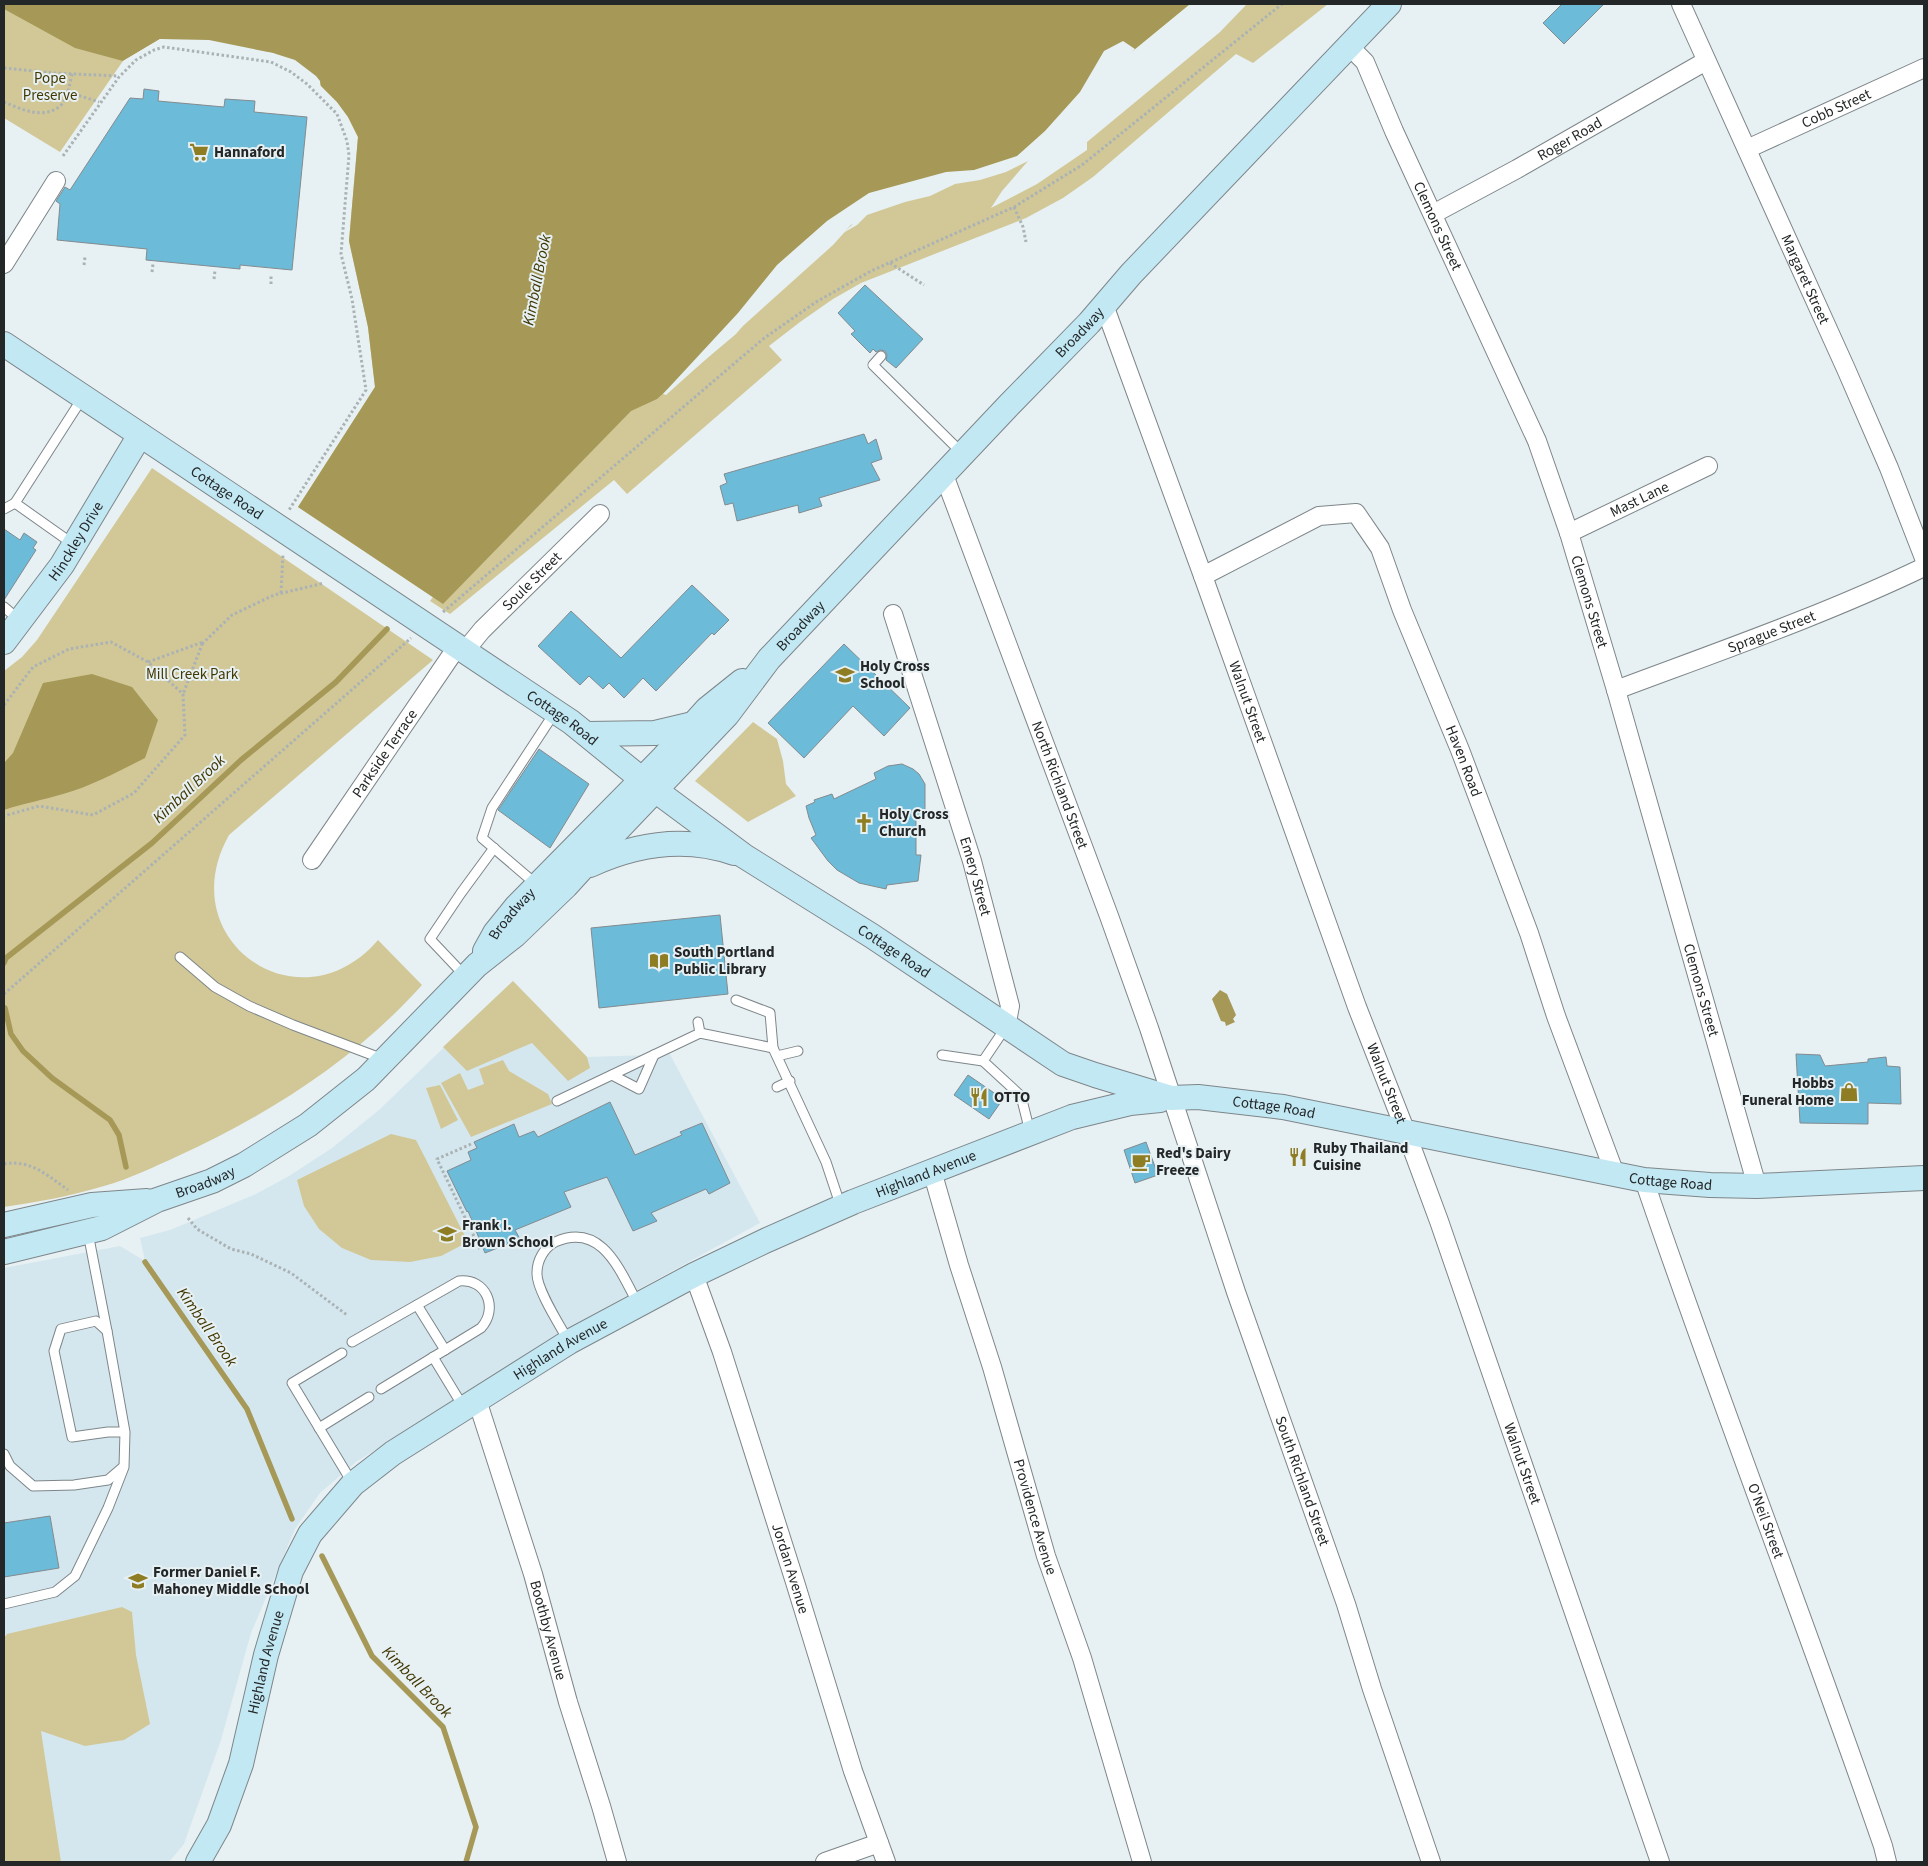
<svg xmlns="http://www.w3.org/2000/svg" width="1928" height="1866" font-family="'Source Sans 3',sans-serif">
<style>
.built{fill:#d5e7ee}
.green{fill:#d2c897;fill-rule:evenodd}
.water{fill:#a69856}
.pier{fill:#e7f0f3}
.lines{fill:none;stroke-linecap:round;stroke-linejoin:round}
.stream{stroke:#a69856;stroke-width:5.5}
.building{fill:#6cbbd8;stroke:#838b8f}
.lane-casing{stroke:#7e8689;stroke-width:11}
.street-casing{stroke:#7e8689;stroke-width:20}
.secondary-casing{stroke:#7e8689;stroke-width:26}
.path{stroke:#aab2b4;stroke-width:3;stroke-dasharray:2.5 2.5;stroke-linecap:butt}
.lane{stroke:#fff;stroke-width:9}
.street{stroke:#fff;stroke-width:18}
.secondary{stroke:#c2e8f4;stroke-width:24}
.labels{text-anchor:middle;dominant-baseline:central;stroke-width:4;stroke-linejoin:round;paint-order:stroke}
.park-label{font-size:15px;fill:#423800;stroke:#e7f0f3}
.street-label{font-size:15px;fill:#242728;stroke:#e7f0f3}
.poi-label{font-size:15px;font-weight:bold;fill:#242728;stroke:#e7f0f3;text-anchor:start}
.water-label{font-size:16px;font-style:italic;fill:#403600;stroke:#e7f0f3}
</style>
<rect width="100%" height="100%" fill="#e7f0f3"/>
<path class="built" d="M513 981 587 1057 651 1055 666 1047 760 1223 575 1324 356 1462 320 1493 295 1529 251 1633 221 1740 184 1844 169 1862H4V1268L120 1246 145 1261 140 1238 170 1230 256 1194 289 1176 332 1148 379 1110Z"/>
<g class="green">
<path d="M4 4H1190L1101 77 875 203 843 233 857 225 867 215 905 202 930 196 955 184 980 180 1006 172 1028 161 1002 191 991 208 1037 184 1087 150V142L1220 32 1247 4H1328L1253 63 1236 54 1093 177 1063 198 1026 218 861 283 833 299 800 322 769 346 782 360 627 494 614 480 450 614 430 601 433 597 298 507 375 387 368 327 349 241 358 137 348 117 337 102 309 74 273 53 160 39 123 61 60 152 4 118ZM751 316 736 334 668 391Z"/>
<path d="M152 468 433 660 229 835C170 940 300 1031 378 940L422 985C356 1059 268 1115 178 1156 154 1167 129 1179 104 1186 71 1196 38 1202 4 1207V671L22 657 37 640Z"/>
<path d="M753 722 777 739 783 761 786 784 796 796 748 822 695 781Z"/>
<path d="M513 981 587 1057 590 1068 568 1081 532 1043 467 1071 443 1047Z"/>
<path d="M503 1060 509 1071 548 1094 552 1104 471 1137 441 1083 460 1073 468 1090 484 1084 479 1069Z"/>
<path d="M440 1085 458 1120 441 1129 426 1088Z"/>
<path d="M391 1134 416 1140 468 1242 441 1256 410 1262 371 1260 342 1248 319 1229 304 1206 297 1180Z"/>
<path d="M122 1607 132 1612 136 1655 150 1724 124 1740 85 1746 41 1731 61 1862H4V1636H6L7 1634Z"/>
</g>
<g class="water">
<path d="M4 4H1190L1101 77 1021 160 875 204 657 399 631 411 443 604 298 507 375 387 368 327 349 241 358 137 348 117 337 102 309 74 273 53 160 39 123 61 75 48 4 9Z"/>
<path d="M92 674 132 687 158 720 145 758C119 771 92 786 63 794 44 800 24 803 4 810V763L13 753 43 683Z"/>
<path d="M1220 990 1227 994 1236 1015 1233 1019 1235 1022 1226 1026 1225 1022 1221 1021 1212 999Z"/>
</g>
<g class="pier">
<path d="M160 39 209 40 273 53 295 60 316 76 320 81 321 90 307 76 273 56 160 41 128 61H123Z"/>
<path d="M1123 41 1135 49 1125 60 1103 79 1023 162 877 206 857 223 851 225 833 245 666 395 663 394 738 313 777 265 827 221 869 193 946 172 974 170 1017 156 1045 131 1080 92 1104 51Z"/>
</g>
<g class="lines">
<g class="stream">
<path d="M4 963 6 958 152 843 241 760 336 682 387 629"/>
<path d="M5 1008 11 1034 23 1051 52 1078 110 1120 119 1135 126 1167"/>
<path d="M145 1262 247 1409 292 1519"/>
<path d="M322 1556 372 1656 443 1727 476 1827 466 1862"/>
</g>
</g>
<g class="building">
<path d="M1562 4H1604L1564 44 1543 23Z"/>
<path d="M144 89 159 91 158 101 224 107 225 99 255 101 254 112 307 117 292 270 240 265V269L146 260 147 249 57 240 60 204 56 201 65 187 70 190 130 98 143 99Z"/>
<path d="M865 285 923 339 896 368 886 360 887 355 885 351 880 350 876 352 873 349 870 353 851 334 855 331 838 313Z"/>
<path d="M864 434 868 444 876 439 882 459 871 463 880 480 819 498 822 506 799 513 798 505 737 521 733 503 725 505 720 486 727 483 724 474Z"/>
<path d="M4 529 20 540 24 533 37 542 33 548 36 550 4 600Z"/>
<path d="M692 585 729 620 714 635 712 633 656 691 643 678 624 698 609 683 603 689 589 676 580 685 538 646 571 611 621 658Z"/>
<path d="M844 644 910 708 884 736 853 706 804 758 768 723Z"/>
<path d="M539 749 589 784 550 848 498 810Z"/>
<path d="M902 764 913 769 919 774 925 784V816H916V855H921L918 881 887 885 886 889 859 883 837 870 828 861 811 838 816 835 809 818 806 806 815 802 814 800 832 794 834 799 876 779 874 773 888 766Z"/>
<path d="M720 915 728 994 599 1008 591 928Z"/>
<path d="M1796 1054 1820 1055 1825 1066 1868 1062V1059L1886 1057 1887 1066 1900 1067 1901 1104 1868 1103V1124L1800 1123Z"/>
<path d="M968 1075 1003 1099 989 1119 954 1095Z"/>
<path d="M610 1102 635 1155 682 1135 680 1132 702 1123 730 1183 709 1194 706 1189 651 1213 657 1221 633 1231 607 1177 564 1192 571 1207 515 1230 520 1239 485 1253 468 1211 467 1212 447 1171 471 1160 468 1152 477 1148 474 1142 514 1124 519 1137 534 1131 538 1137Z"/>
<path d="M1146 1142 1158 1175 1135 1183 1124 1150Z"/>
<path d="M50 1516 59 1568 4 1577V1523Z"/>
</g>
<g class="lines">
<g class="lane-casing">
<g id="lane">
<path d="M881 356 873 365 963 454"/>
<path d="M4 509 15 503"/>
<path d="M73 544 15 503 83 397"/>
<path d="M4 607 19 620"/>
<path d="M537 885 482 838 492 808 555 712"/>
<path d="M180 957 215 987 249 1006 293 1025 383 1059"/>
<path d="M465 976 430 939 461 893 494 848"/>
<path d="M736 1000 770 1013 773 1048"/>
<path d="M698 1022 700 1033"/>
<path d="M1006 1027 983 1061 1021 1096 1030 1132"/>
<path d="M942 1055 983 1061"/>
<path d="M777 1056 798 1051"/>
<path d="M612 1075 639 1089 654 1055"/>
<path d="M777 1087 790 1081"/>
<path d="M557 1101 700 1033 773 1048 826 1162 841 1207"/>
<path d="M88 1233 107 1331"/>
<path d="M417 1305 445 1350"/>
<path d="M352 1342 459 1281C486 1278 499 1308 481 1328L381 1389"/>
<path d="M569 1342C561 1327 536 1289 537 1273 537 1260 544 1248 555 1242 602 1221 620 1271 638 1304"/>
<path d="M342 1353 292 1383 353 1484"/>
<path d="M433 1357 464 1408"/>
<path d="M319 1428 369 1397"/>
<path d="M4 1454 10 1466 33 1486 74 1485 108 1480 122 1468"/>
<path d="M4 1604 55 1592 75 1576 108 1508 124 1467 125 1432 107 1331 96 1321 61 1329 54 1351 72 1437 108 1432H125"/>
</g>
</g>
<g class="street-casing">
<g id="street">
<path id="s1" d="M1681 4 1846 369 1889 468 1924 558"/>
<path id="s2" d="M1349 46 1365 62 1394 131 1537 441 1569 533 1616 690 1757 1186"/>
<path id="s3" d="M1747 149 1924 68"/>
<path id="s4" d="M1433 214 1517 169 1706 61"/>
<path d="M4 264 56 181"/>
<path id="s5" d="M1104 305 1203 576 1357 1007 1406 1132 1439 1221 1660 1862"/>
<path id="s6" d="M944 475 1109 916 1149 1028 1236 1292 1346 1604 1372 1689 1431 1862"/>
<path id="s7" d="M1569 533 1708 466"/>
<path id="s8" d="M1203 576 1319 516 1356 513 1380 548 1402 610 1460 750 1529 933 1556 1016 1615 1174"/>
<path id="s9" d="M893 614 972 861 1010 1006 1006 1027"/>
<path id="s10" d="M464 652 482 630 600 514"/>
<path id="s11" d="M1616 690C1720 651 1824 615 1924 567"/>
<path id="s12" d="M312 860 457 647"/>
<path id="s13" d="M932 1171 959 1265 992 1367 1046 1556 1082 1658 1142 1862"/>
<path id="s14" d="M1644 1180C1720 1403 1806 1623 1883 1846L1887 1862"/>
<path id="s15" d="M694 1275 722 1352 795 1582 853 1771 886 1862"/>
<path id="s16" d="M477 1400 533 1574 568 1702 601 1806 617 1862"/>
<path d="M825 1862 879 1843"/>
</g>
</g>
<g class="secondary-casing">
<g id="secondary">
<path id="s17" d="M4 344 571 722 655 790 744 856 872 936 1063 1064 1095 1075 1171 1098 1198 1097 1283 1107 1644 1180 1710 1185 1757 1186 1924 1178"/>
<path id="s18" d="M4 642 62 565 140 435"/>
<path d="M587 734 655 733 693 724"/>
<path d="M590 865C636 844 685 836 734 853"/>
<path id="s19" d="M485 951 495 933 516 907 662 759 707 709 742 681"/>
<path d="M4 1225 92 1205 147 1201"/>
<path id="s20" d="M4 1252 102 1228 157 1200 212 1181 244 1165 308 1125 366 1079 477 965 515 935 566 886 605 843 727 715 769 659 1009 405 1089 323 1131 274 1389 4"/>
<path id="s21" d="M198 1862 219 1825 241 1764 266 1655 291 1571 310 1534 353 1484 393 1453 569 1342 694 1275 767 1240 853 1202 1072 1117 1130 1103 1160 1100"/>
</g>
</g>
<g class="path">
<path d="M4 68 54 73 118 76"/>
<path d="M72 74 68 92 99 102"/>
<path d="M4 102C21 109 43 120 60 106 64 103 66 96 68 92"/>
<path d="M63 156 119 77 136 60 154 50 164 47 271 62 291 72 307 84 337 114 347 141 349 155 341 254 352 299 366 390 289 510"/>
<path d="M1014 207 1023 227 1026 242"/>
<path d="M890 263 924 285"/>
<path d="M84 265 85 257"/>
<path d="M152 272 153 264"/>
<path d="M214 279 215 270"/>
<path d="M271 284V276"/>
<path d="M281 593 283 554"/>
<path d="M443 612 763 339 816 302 871 271 1014 207 1082 165 1282 4"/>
<path d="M202 644 232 615 274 595 324 583"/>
<path d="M148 662 203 642 183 694"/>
<path d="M4 705 33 667 69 649 111 642 148 662 183 694 185 735 134 793 93 815 39 806 4 816"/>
<path d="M4 994 411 638"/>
<path d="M471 1144 437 1159 480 1249"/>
<path d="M4 1164C30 1159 47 1175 68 1190"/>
<path d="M188 1218 197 1229 231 1249 251 1254 291 1273 347 1315"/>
</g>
<use href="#lane" class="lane"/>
<use href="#street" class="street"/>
<use href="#secondary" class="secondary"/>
</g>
<defs>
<g id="supermarket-bare" transform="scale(1.5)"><path d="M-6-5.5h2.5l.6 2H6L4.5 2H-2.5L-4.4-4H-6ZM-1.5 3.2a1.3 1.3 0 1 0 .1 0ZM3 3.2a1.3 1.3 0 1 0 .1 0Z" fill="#8e7d23" stroke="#e7f0f3" stroke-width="2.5" paint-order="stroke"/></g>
<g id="school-bare" transform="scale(1.5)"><path d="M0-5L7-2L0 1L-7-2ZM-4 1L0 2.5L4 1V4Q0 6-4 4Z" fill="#8e7d23" stroke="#e7f0f3" stroke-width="2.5" paint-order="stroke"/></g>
<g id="church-bare" transform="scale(1.5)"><path d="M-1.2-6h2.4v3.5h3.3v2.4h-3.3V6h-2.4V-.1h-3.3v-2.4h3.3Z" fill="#8e7d23" stroke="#e7f0f3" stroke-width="2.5" paint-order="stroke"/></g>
<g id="library-bare" transform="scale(1.5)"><path d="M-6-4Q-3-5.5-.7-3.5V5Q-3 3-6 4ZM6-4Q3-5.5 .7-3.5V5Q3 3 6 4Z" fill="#8e7d23" stroke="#e7f0f3" stroke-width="2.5" paint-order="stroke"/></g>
<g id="shop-bare" transform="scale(1.5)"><path d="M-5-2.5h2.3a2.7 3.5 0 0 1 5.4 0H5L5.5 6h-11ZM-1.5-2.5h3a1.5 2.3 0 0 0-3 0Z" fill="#8e7d23" stroke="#e7f0f3" stroke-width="2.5" paint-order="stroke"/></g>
<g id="restaurant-bare" transform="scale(1.5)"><path d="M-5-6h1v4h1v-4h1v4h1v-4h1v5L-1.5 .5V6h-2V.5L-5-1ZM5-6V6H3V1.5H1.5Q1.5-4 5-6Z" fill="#8e7d23" stroke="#e7f0f3" stroke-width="2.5" paint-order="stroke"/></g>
<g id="cafe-bare" transform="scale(1.5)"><path d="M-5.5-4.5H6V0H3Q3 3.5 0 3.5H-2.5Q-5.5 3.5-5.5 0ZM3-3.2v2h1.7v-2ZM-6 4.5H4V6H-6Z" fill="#8e7d23" stroke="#e7f0f3" stroke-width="2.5" paint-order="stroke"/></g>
</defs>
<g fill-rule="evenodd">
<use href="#supermarket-bare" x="199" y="152"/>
<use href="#school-bare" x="845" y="675"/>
<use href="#church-bare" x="864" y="823"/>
<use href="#library-bare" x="659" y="961"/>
<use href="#shop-bare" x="1849" y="1092"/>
<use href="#restaurant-bare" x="979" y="1097"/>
<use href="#restaurant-bare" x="1298" y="1157"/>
<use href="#cafe-bare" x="1141" y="1162"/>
<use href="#school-bare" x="447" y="1234"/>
<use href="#school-bare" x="138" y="1581"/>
</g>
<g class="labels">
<g class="park-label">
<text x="50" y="78">Pope<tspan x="50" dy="17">Preserve</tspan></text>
<text x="192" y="674">Mill Creek Park</text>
</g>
<g class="street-label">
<text stroke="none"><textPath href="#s3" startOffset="98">Cobb Street</textPath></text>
<text stroke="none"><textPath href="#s4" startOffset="156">Roger Road</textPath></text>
<text stroke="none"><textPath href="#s2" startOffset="202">Clemons Street</textPath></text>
<text stroke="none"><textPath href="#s1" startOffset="302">Margaret Street</textPath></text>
<text stroke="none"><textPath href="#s20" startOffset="1440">Broadway</textPath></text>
<text stroke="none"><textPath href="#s17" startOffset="268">Cottage Road</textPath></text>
<text stroke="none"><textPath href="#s7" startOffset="78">Mast Lane</textPath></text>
<text stroke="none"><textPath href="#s18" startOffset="124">Hinckley Drive</textPath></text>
<text stroke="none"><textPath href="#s10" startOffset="98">Soule Street</textPath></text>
<text stroke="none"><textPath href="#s2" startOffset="608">Clemons Street</textPath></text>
<text stroke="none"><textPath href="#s20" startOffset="1035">Broadway</textPath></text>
<text stroke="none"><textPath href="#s11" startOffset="166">Sprague Street</textPath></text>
<text stroke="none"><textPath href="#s5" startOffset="422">Walnut Street</textPath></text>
<text stroke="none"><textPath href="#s17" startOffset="672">Cottage Road</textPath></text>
<text stroke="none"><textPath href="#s12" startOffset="129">Parkside Terrace</textPath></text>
<text stroke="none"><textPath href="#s8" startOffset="439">Haven Road</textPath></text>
<text stroke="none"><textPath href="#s6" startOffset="331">North Richland Street</textPath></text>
<text stroke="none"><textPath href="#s9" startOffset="275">Emery Street</textPath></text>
<text stroke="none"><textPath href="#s19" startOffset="46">Broadway</textPath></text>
<text stroke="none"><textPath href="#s17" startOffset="1078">Cottage Road</textPath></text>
<text stroke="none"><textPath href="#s2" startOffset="1012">Clemons Street</textPath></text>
<text stroke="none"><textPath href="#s5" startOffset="828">Walnut Street</textPath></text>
<text stroke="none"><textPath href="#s17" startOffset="1498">Cottage Road</textPath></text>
<text stroke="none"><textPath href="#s21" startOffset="1068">Highland Avenue</textPath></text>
<text stroke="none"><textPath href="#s17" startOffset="1902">Cottage Road</textPath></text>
<text stroke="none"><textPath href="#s20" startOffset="214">Broadway</textPath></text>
<text stroke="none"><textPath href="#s21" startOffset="662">Highland Avenue</textPath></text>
<text stroke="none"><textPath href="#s5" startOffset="1232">Walnut Street</textPath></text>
<text stroke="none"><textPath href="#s6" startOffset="1068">South Richland Street</textPath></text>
<text stroke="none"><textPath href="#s13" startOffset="361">Providence Avenue</textPath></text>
<text stroke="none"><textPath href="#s14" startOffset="362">O'Neil Street</textPath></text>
<text stroke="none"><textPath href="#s15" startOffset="309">Jordan Avenue</textPath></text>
<text stroke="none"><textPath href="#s16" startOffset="241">Boothby Avenue</textPath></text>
<text stroke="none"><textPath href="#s21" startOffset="212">Highland Avenue</textPath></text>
</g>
<g class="poi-label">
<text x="214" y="152">Hannaford</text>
<text x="860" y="666">Holy Cross<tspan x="860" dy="17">School</tspan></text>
<text x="879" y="814">Holy Cross<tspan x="879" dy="17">Church</tspan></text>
<text x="674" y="952">South Portland<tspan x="674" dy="17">Public Library</tspan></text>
<text x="1834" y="1083" text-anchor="end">Hobbs<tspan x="1834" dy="17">Funeral Home</tspan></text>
<text x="994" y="1097">OTTO</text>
<text x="1313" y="1148">Ruby Thailand<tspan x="1313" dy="17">Cuisine</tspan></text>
<text x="1156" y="1153">Red's Dairy<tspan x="1156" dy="17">Freeze</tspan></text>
<text x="462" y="1225">Frank I.<tspan x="462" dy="17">Brown School</tspan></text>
<text x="153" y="1572">Former Daniel F.<tspan x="153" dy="17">Mahoney Middle School</tspan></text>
</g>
<g class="water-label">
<text transform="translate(537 280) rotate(-79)">Kimball Brook</text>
<text transform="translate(189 789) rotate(-43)">Kimball Brook</text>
<text transform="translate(207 1327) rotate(55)">Kimball Brook</text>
<text transform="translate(417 1682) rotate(46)">Kimball Brook</text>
</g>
</g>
<rect width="1928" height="1866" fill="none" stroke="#242728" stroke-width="10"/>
</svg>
